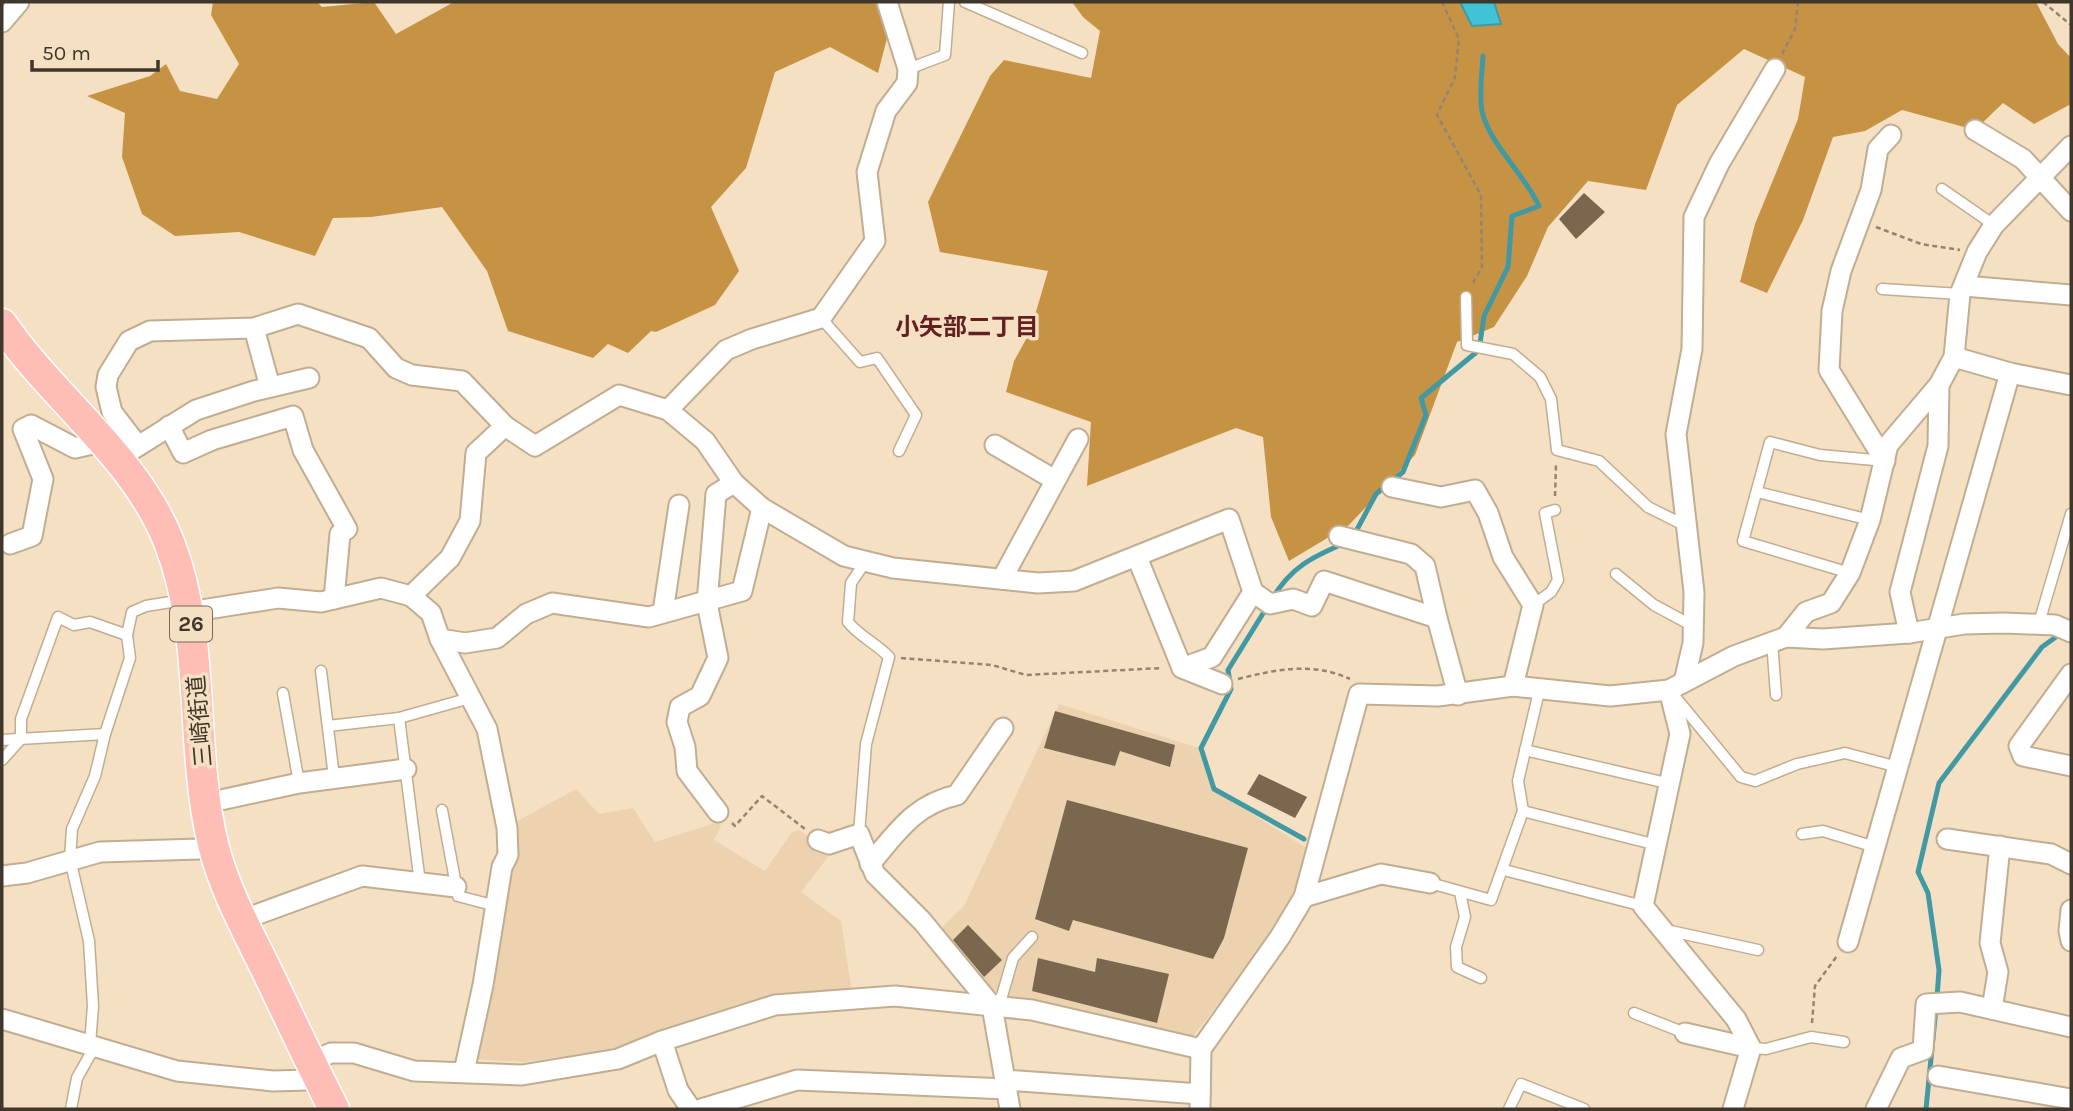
<svg xmlns="http://www.w3.org/2000/svg" width="2073" height="1111" font-family="Karla,'Noto Sans JP',sans-serif">
<style>
.built{fill:#ecd2af}
.forest{fill:#c69344}
.water{fill:#40c3d6;stroke:#4099a3;stroke-width:2}
.lines{fill:none;stroke-linecap:round;stroke-linejoin:round}
.stream{stroke:#4099a3;stroke-width:5}
.building{fill:#7a674d}
.lane-casing{stroke:#c1ad91;stroke-width:13}
.street-casing{stroke:#c1ad91;stroke-width:23}
.primary-casing{stroke:#fff;stroke-width:33}
.path{stroke:#938572;stroke-width:2.5;stroke-dasharray:5 3.5;stroke-linecap:butt}
.lane{stroke:#fff;stroke-width:10}
.street{stroke:#fff;stroke-width:19}
.primary{stroke:#febdb5;stroke-width:30}
.labels{text-anchor:middle;dominant-baseline:central;stroke-width:7;stroke-linejoin:round;paint-order:stroke}
.shield{fill:#f5e0c3;stroke:#766a59;stroke-width:2}
.shield-label{font-size:21px;font-weight:bold;fill:#3f372c}
.street-label{font-size:23px;fill:#3f372c;stroke:#f5e0c3}
.neighbourhood-label{font-size:24px;font-weight:bold;fill:#641f21;stroke:#f5e0c3}
</style>
<rect width="100%" height="100%" fill="#f5e0c3"/>
<g class="built">
<path d="M1059 704 1199 748 1212 789 1308 849 1297 887 1255 956 1190 1040 1014 998 980 986 937 932 964 906Z"/>
<path d="M576 789 599 814 633 808 655 842 719 822 721 826 714 840 765 871 792 832 799 830 823 847 834 849 801 892 841 921 852 992 779 993 669 1027 616 1048 524 1062 475 1059 514 823Z"/>
</g>
<g class="forest">
<path d="M213 2H317L322 7 374 2 396 34 454 2H883L892 19 878 73 830 47 775 72 746 168 711 207 739 271 715 305 656 332 651 331 628 353 608 344 593 358 508 331 487 271 442 207 371 217 333 218 315 256 239 232 175 236 142 214 122 157 125 113 87 96 150 76 166 64 180 91 217 99 239 64 211 15Z"/>
<path d="M1072 2H2036L2058 44 2071 58V104L2034 124 2003 103 1975 130 1902 110 1865 131 1833 137 1803 220 1767 293 1740 282 1755 224 1798 119 1805 77 1744 49 1677 105 1646 190 1588 181 1548 227 1527 276 1494 327 1457 342 1415 455 1349 525 1289 561 1271 517 1263 437 1236 428 1087 486 1091 422 1006 392 1014 361 1030 332 1048 271 940 252 928 202 990 76 1004 60 1091 78 1100 31 1083 17Z"/>
</g>
<path class="water" d="M1460 2H1494L1501 24 1472 26Z"/>
<g class="lines">
<g class="stream">
<path d="M1353 537 1376 494 1403 472 1426 415 1421 398 1479 350 1484 316 1508 267 1512 216 1539 206C1524 173 1489 144 1482 111 1479 95 1482 73 1483 56"/>
<path d="M1272 599C1291 567 1312 557 1345 543"/>
<path d="M1267 607 1228 670 1231 689 1201 748 1214 789 1304 839"/>
<path d="M1937 998 1939 970 1928 893 1918 872 1939 783 2042 647 2060 634"/>
<path d="M1926 1109 1936 1008"/>
</g>
</g>
<g class="building">
<path d="M1584 193 1605 212 1576 239 1559 219Z"/>
<path d="M1055 711 1175 745 1170 767 1120 751 1115 766 1044 748Z"/>
<path d="M1259 774 1307 797 1295 818 1247 794Z"/>
<path d="M1067 800 1248 848 1224 938 1213 959 1073 920 1069 931 1035 919Z"/>
<path d="M968 925 1002 960 984 977 953 940Z"/>
<path d="M1038 958 1095 972 1097 958 1169 974 1157 1023 1032 991Z"/>
</g>
<g class="lines">
<g class="lane-casing">
<g id="lane">
<path d="M965 2 1082 53"/>
<path d="M908 69 945 55 949 2"/>
<path d="M1942 189 1994 225"/>
<path d="M1882 289 1960 294"/>
<path d="M1466 297 1467 345 1513 354 1540 377 1551 399 1557 450 1599 461 1648 507 1686 526"/>
<path d="M821 318 860 362 877 358 916 415 899 451"/>
<path d="M1757 492 1870 520"/>
<path d="M1850 573 1743 541 1770 442 1820 455 1885 461"/>
<path d="M1616 574 1654 605 1693 626"/>
<path d="M1533 605 1551 592 1558 580 1545 513 1555 510"/>
<path d="M2039 623 2071 514"/>
<path d="M1772 641 1776 695"/>
<path d="M321 671 334 777"/>
<path d="M283 693 299 783"/>
<path d="M1676 698 1741 777 1755 781 1797 764 1845 753 1898 767"/>
<path d="M399 718 420 883"/>
<path d="M328 726 399 718 470 698"/>
<path d="M105 734 130 658 127 635 132 612 146 606 183 600"/>
<path d="M2 740 105 734 95 776 72 829 70 859 89 941 93 1006 90 1044"/>
<path d="M1525 750 1671 784"/>
<path d="M2 760 21 739V719L58 617 74 625 90 622 127 635"/>
<path d="M442 810 458 896 496 906"/>
<path d="M1523 811 1518 781 1540 687"/>
<path d="M859 834 866 744 889 657C876 643 860 637 848 622L851 583 866 561"/>
<path d="M1802 834 1823 831 1875 847"/>
<path d="M1504 870 1643 906"/>
<path d="M1430 883 1491 900 1523 811 1657 845"/>
<path d="M1460 892 1465 917 1456 947 1457 967 1481 978"/>
<path d="M1666 930 1758 950"/>
<path d="M993 1006 1002 996 1013 958 1032 937"/>
<path d="M1634 1013 1685 1033"/>
<path d="M1751 1048 1766 1049 1811 1037 1844 1042"/>
<path d="M71 1109 77 1078 95 1046"/>
<path d="M1509 1109 1521 1084 1584 1109"/>
</g>
</g>
<g class="street-casing">
<g id="street">
<path d="M2 22 19 2"/>
<path d="M1975 130 2023 159 2071 211"/>
<path d="M1964 286 2071 295"/>
<path d="M254 328 270 387"/>
<path d="M1954 357 2010 373 2071 385"/>
<path d="M668 410 726 350 752 339 821 318 875 241 867 172 886 111 907 83 908 69 887 2"/>
<path d="M169 426 183 453 212 440 293 416 303 450 347 529 340 534 334 599"/>
<path d="M995 445 1055 480"/>
<path d="M138 446 112 412 106 387 108 375 129 341 150 331 254 328 298 314 369 338 396 368 412 375 462 381 505 426 535 446 619 395 668 410 705 441 734 483 762 508 844 556 893 568 1038 583 1074 581 1229 519 1253 592 1270 604 1293 599 1312 606 1324 581 1437 618 1458 695"/>
<path d="M127 453 196 410 254 391 309 378"/>
<path d="M1885 461 1829 370 1832 311 1841 271 1871 190 1878 149 1891 135"/>
<path d="M1392 487 1441 497 1475 490 1488 513 1503 557 1533 605 1513 686"/>
<path d="M1339 536 1411 554 1425 566 1437 618"/>
<path d="M10 544 32 536 43 479 23 429 31 425 75 448 102 442"/>
<path d="M1137 557 1182 668 1222 684"/>
<path d="M1002 579 1078 439"/>
<path d="M189 612 278 598 321 602 381 588 411 596"/>
<path d="M663 612 679 505"/>
<path d="M1909 633 1900 592 1938 446 1939 385"/>
<path d="M1786 637 1806 612 1831 603 1850 573 1870 520 1888 445 1939 385 1954 357 1960 294 1977 252 1994 225 2071 146"/>
<path d="M440 639 465 643 497 638 526 614 552 603 649 617 742 591 762 508"/>
<path d="M1182 668 1212 657 1253 592"/>
<path d="M2071 674 2019 746 2023 756 2071 766"/>
<path d="M1684 682 1693 643 1694 592 1676 434 1692 349 1694 217 1719 164 1775 69"/>
<path d="M1669 690 1680 734 1643 906 1736 1019 1751 1048 1733 1109"/>
<path d="M207 803 299 783 406 769"/>
<path d="M718 812 687 771 685 747 677 722 680 707 700 696 718 658 707 603 716 494 734 483"/>
<path d="M1947 839 2051 854 2071 864"/>
<path d="M818 840 829 844 859 834 875 874 922 921 992 1006 1010 1109"/>
<path d="M870 864C897 832 915 804 957 795L1003 728"/>
<path d="M2 876 27 873 100 852 200 849 213 844"/>
<path d="M1304 897 1381 874 1430 883"/>
<path d="M2071 910 2069 931 2071 941"/>
<path d="M242 920 362 876 456 887"/>
<path d="M1848 942 2010 373"/>
<path d="M1992 1009 1998 972 1990 943 2000 846"/>
<path d="M2 1019 177 1071 273 1081 308 1080 317 1075"/>
<path d="M1685 1033 1751 1048"/>
<path d="M662 1041 678 1090 691 1109"/>
<path d="M310 1062 331 1053H354L414 1071 522 1075 618 1059 662 1041 775 1005 895 996 1032 1010 1201 1049"/>
<path d="M464 1072 483 985 502 867 508 855 507 828 487 729 440 639 431 613 411 596 450 558 470 521 476 453 505 426"/>
<path d="M1938 1076 2071 1099"/>
<path d="M1005 1080 1200 1094"/>
<path d="M701 1109 797 1080 1007 1089"/>
<path d="M1200 1109 1201 1049 1280 937 1304 897 1359 694 1438 696 1513 686 1610 696 1669 690 1734 656 1786 637 1823 639 1909 633 1964 624 2004 623 2055 625 2071 632"/>
<path d="M1876 1109 1901 1058 1923 1050 1926 1004 1960 1002 2071 1027"/>
</g>
</g>
<g class="primary-casing">
<path id="primary" d="M2 324C53 399 135 456 169 542 207 639 189 745 213 844 224 889 247 930 267 971 289 1017 311 1064 334 1109"/>
</g>
<g class="path">
<path d="M1442 2 1459 39 1455 77 1437 115 1481 195 1482 267 1472 285"/>
<path d="M2043 2 2071 25"/>
<path d="M1782 54 1795 29 1798 2"/>
<path d="M1876 227 1921 244 1960 250"/>
<path d="M1555 496 1556 464"/>
<path d="M901 658 992 665 1026 675 1162 668"/>
<path d="M1238 679C1277 669 1313 662 1350 679"/>
<path d="M732 823 735 826 762 796 805 829"/>
<path d="M1812 1023 1815 986 1837 956"/>
</g>
<use href="#lane" class="lane"/>
<use href="#street" class="street"/>
<use href="#primary" class="primary"/>
</g>
<g class="labels">
<rect class="shield" x="170" y="606.5" width="42" height="35" rx="5"/>
<g class="shield-label">
<text x="191" y="624">26</text>
</g>
<g class="street-label">
<text transform="translate(200 721) rotate(-95)">三崎街道</text>
</g>
<g class="neighbourhood-label">
<text x="967" y="327">小矢部二丁目</text>
</g>
</g>
<rect width="2073" height="1111" fill="none" stroke="#3f372c" stroke-width="7"/>
<path d="M32 60v10h126v-10" fill="none" stroke="#3f372c" stroke-width="3.5"/>
<text x="42" y="60" font-size="21" fill="#3f372c" stroke="#f5e0c3" stroke-width="5" paint-order="stroke">50 m</text>
</svg>
